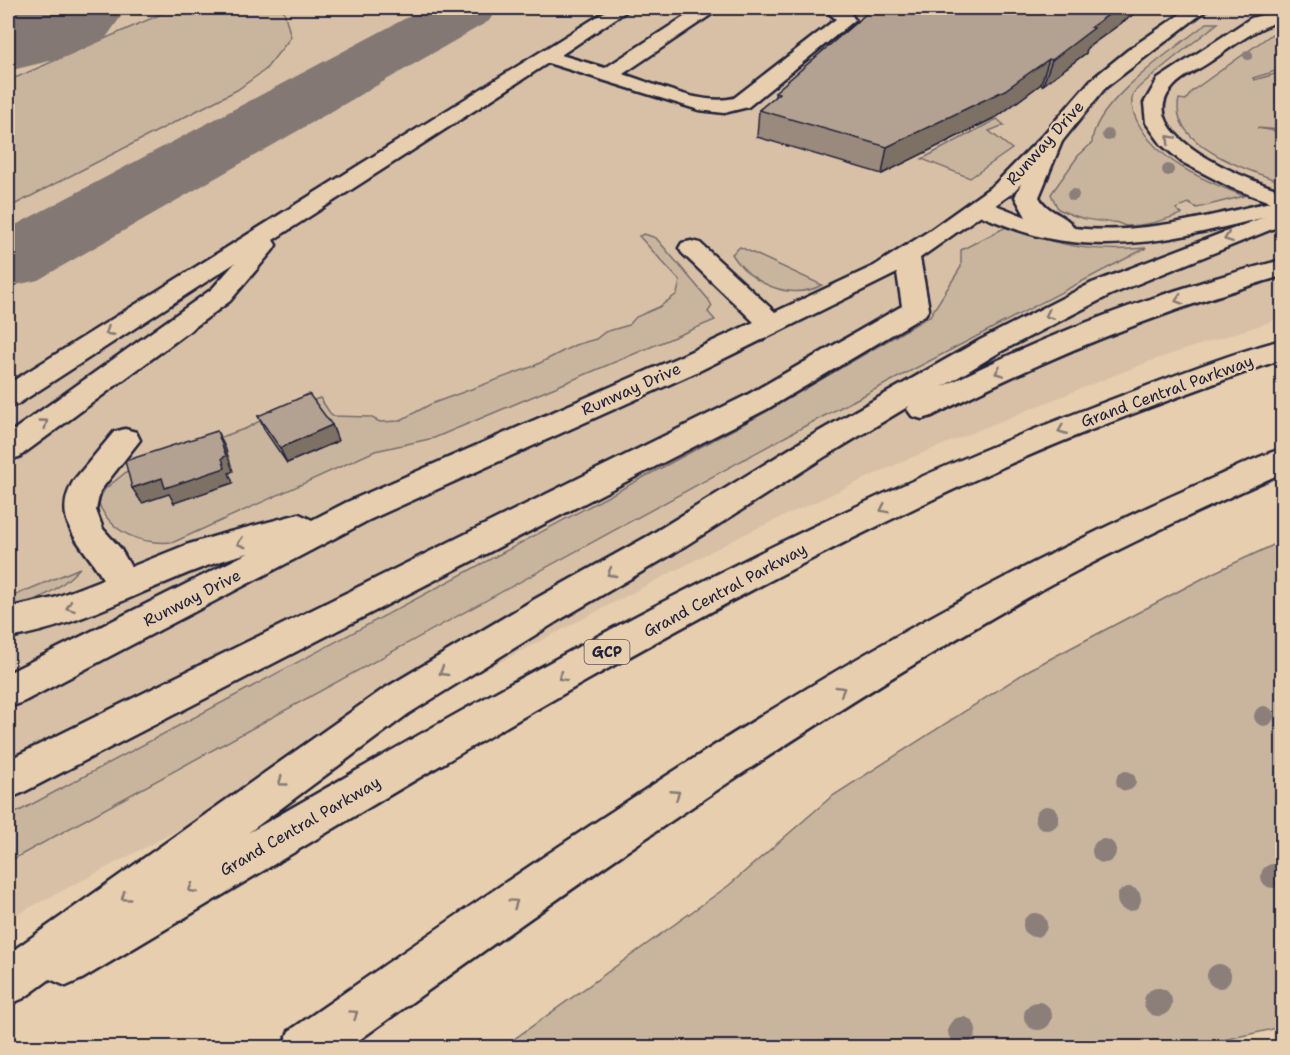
<svg xmlns="http://www.w3.org/2000/svg" width="1290" height="1055" font-family="'Shantell Sans',sans-serif">
<style>
.built{fill:#d7c0a6}
.green{fill:#c9b59e;stroke:#766c6c;stroke-width:1.5}
.lines{fill:none;stroke-linecap:round;stroke-linejoin:round}
.taxiway{fill:#847875;fill-rule:evenodd}
.runway{fill:#847875;fill-rule:evenodd}
.minor-casing{stroke:#22223b;stroke-width:5}
.major-casing{stroke:#22223b;stroke-width:5}
.highway-casing{stroke:#22223b;stroke-width:5}
.minor{fill:#e6ceaf;fill-rule:evenodd}
.major{fill:#e6ceaf;fill-rule:evenodd}
.highway{fill:#e6ceaf;fill-rule:evenodd}
.tree{fill:#8c7f7a}
.wall{fill:#9a8a7d;stroke:#22223b;stroke-width:1.5}
.shaded-wall{fill:#7d7166;stroke:#22223b;stroke-width:1.5}
.building{fill:#b3a191;stroke:#22223b;stroke-width:1.5}
.oneway{stroke:#847875}
.labels{text-anchor:middle;dominant-baseline:central;stroke-width:4.5;stroke-linejoin:round;paint-order:stroke}
.shield{fill:#e6ceaf;stroke:#5d565e;stroke-width:1.5}
.shield-label{font-size:15px;font-weight:bold;fill:#22223b}
.street-label{font-size:16px;fill:#22223b;stroke:#e6ceaf}
</style>
<rect width="100%" height="100%" fill="#e6ceaf"/>
<filter id="ink" filterUnits="userSpaceOnUse"><feTurbulence type="fractalNoise" baseFrequency=".0167" numOctaves="2"/><feDisplacementMap in="SourceGraphic" scale="12" xChannelSelector="R" yChannelSelector="G"/><feConvolveMatrix kernelMatrix="1 2 1 2 8 2 1 2 1" color-interpolation-filters="sRGB"/></filter>
<g filter="url(#ink)">
<path class="built" d="M8 8H1282V318L1156 359 1077 390 908 459 743 535 8 919Z"/>
<g class="green">
<path d="M175 8H283L291 37 265 70 237 90 8 208V81Z"/>
<path d="M1207 23H1218C1206 33 1135 87 1133 94 1130 103 1133 113 1137 121 1158 162 1203 180 1244 196L1197 208 1188 203 1176 209 1182 214C1165 219 1145 227 1126 226 1122 225 1118 222 1113 222 1090 221 1080 219 1058 209L1051 194 1078 156 1092 143C1092 103 1177 47 1207 23Z"/>
<path d="M1282 27V69L1253 78 1254 80 1282 72V93L1276 95H1282V130L1257 128 1282 132V182C1249 171 1168 145 1179 99L1186 100 1192 91Z"/>
<path d="M997 119 1004 125 989 131 1012 149 970 178 922 159Z"/>
<path d="M1006 227C1058 245 1090 253 1146 248L803 427 8 862V817L762 414 930 316 961 267V250Z"/>
<path d="M644 234 656 238 708 299 712 306 708 312 715 320 434 438 375 451 174 542C142 545 111 534 98 502L105 489 130 469 247 428 272 414 320 398 332 416 370 417 380 422 399 421 431 404 534 366 575 345 596 339 605 332 629 325 636 317 659 307 677 294 680 281 639 236Z"/>
<path d="M740 247 822 285C790 302 750 283 732 254Z"/>
<path d="M1282 541V1027L1187 1048 503 1047 728 886 831 797 1029 670 1213 573Z"/>
<path d="M80 568C59 589 38 604 8 604V598Z"/>
</g>
<g class="lines">
<path class="taxiway" d="M425 8H497L489 21 38 280 8 287V229Z"/>
<path class="runway" d="M8 8H127L105 39 62 58 8 71Z"/>
<g class="minor-casing">
<g id="minor">
<path d="M611 8H631L561 55 605 68 698 8H718L715 12 623 74C655 84 702 106 734 98L836 19 823 8H847L855 20 748 107 724 113 699 110 548 63 273 240 276 245 273 250 230 301 19 457 8 460V434L212 289 235 263 18 404 8 407V384Z"/>
<path d="M1189 8H1209L1105 88 1060 144 1011 194 920 258 929 309 925 315 767 409 22 793 8 799V760L747 395 902 306 897 273 701 370 369 520 21 703 8 707V673L248 553C166 574 92 625 8 638V608L54 598 103 579C84 544 49 523 74 480L114 432 125 429 136 432 140 440 100 491 96 510 103 529 120 548 131 567 186 545 226 533 299 514 312 520 347 502 681 356 754 322 682 253 679 248 682 243 691 241 700 243 775 312 874 266 929 231 995 184 1044 134 1091 80 1128 50Z"/>
</g>
</g>
<g class="major-casing">
<path id="major" d="M1282 10V20C1256 28 1234 45 1211 61 1200 69 1182 76 1173 87 1129 135 1251 181 1282 191V213C1211 230 1138 252 1064 241 1032 237 1001 224 972 212L968 207 972 202 980 200 988 202 1026 217 1015 197 1041 139 1044 134 1052 133 1060 134 1063 139 1039 197C1048 214 1067 214 1074 228 1141 235 1205 217 1270 202L1232 188 1182 162 1162 145 1146 123 1144 103 1158 79 1251 18Z"/>
</g>
<g class="highway-casing">
<g id="highway">
<path d="M1282 210V225L1110 295 1000 352 942 387C1049 333 1165 289 1282 260V276C1161 311 1045 358 932 416L922 419 912 416 907 409 909 406 826 456 674 553 561 619 408 714 248 833C520 676 797 518 1092 407 1154 384 1218 357 1282 340V359C1189 393 1094 426 1003 467 682 611 384 800 82 979L66 986 50 979 24 998 8 1005V954L382 690 535 599 650 535 804 440 980 340 1092 283Z"/>
<path d="M1282 449V473C1199 511 1115 549 1034 594 795 729 571 888 348 1048H282L289 1031C537 860 785 686 1055 552 1107 526 1159 501 1213 478 1235 468 1258 456 1282 449Z"/>
</g>
</g>
<use href="#minor" class="minor"/>
<use href="#major" class="major"/>
<use href="#highway" class="highway"/>
</g>
<g class="tree">
<circle cx="1248" cy="55" r="5"/>
<circle cx="1108" cy="135" r="6"/>
<circle cx="1168" cy="170" r="6"/>
<circle cx="1073" cy="195" r="6"/>
<circle cx="1264" cy="716" r="10"/>
<circle cx="1126" cy="781" r="10"/>
<circle cx="1047" cy="818" r="12"/>
<circle cx="1104" cy="851" r="12"/>
<circle cx="1273" cy="876" r="12"/>
<circle cx="1129" cy="899" r="12"/>
<circle cx="1035" cy="925" r="12"/>
<circle cx="1219" cy="976" r="12"/>
<circle cx="1158" cy="1002" r="14"/>
<circle cx="1038" cy="1016" r="14"/>
<circle cx="962" cy="1031" r="14"/>
</g>
<g class="wall">
<path d="M873 8H1142L1087 48 1086 53 1043 85 1041 84 998 116 882 174 757 137 759 110 775 97V92Z"/>
<path d="M258 416 332 425 338 441 287 463 265 431Z"/>
</g>
<g class="shaded-wall">
<path d="M1118 8H1142L1087 48 1086 53 1043 85 1052 60 1091 27Z"/>
<path d="M1049 59 1041 84 998 116 882 174 887 147Z"/>
<path d="M332 425 338 441 287 463 280 448Z"/>
<path d="M217 431 225 447 233 471 229 473 233 483 174 503 169 494 142 503 132 488 222 458Z"/>
</g>
<g class="building">
<path d="M873 8H1118L1091 27 1094 28 1052 60 1049 59 1005 90 887 147 759 110 779 93 775 92Z"/>
<path d="M309 394 332 425 280 448 258 416Z"/>
<path d="M217 431 226 456 222 458 225 468 165 488 162 478 132 488 125 461Z"/>
</g>
<defs><path id="oneway-chevron" d="M-2-3.5L2.5 0L-2 3.5" fill="none" stroke-width="1.6" stroke-linecap="round" stroke-linejoin="round" transform="scale(1.5)"/></defs>
<g class="oneway">
<use href="#oneway-chevron" transform="translate(1170 139) rotate(-133)"/>
<use href="#oneway-chevron" transform="translate(1228 238) rotate(159)"/>
<use href="#oneway-chevron" transform="translate(1179 300) rotate(162)"/>
<use href="#oneway-chevron" transform="translate(1049 315) rotate(153)"/>
<use href="#oneway-chevron" transform="translate(109 332) rotate(147)"/>
<use href="#oneway-chevron" transform="translate(999 372) rotate(156)"/>
<use href="#oneway-chevron" transform="translate(44 423) rotate(-36)"/>
<use href="#oneway-chevron" transform="translate(1062 430) rotate(158)"/>
<use href="#oneway-chevron" transform="translate(884 509) rotate(154)"/>
<use href="#oneway-chevron" transform="translate(241 543) rotate(164)"/>
<use href="#oneway-chevron" transform="translate(611 573) rotate(150)"/>
<use href="#oneway-chevron" transform="translate(70 607) rotate(160)"/>
<use href="#oneway-chevron" transform="translate(443 672) rotate(149)"/>
<use href="#oneway-chevron" transform="translate(562 677) rotate(151)"/>
<use href="#oneway-chevron" transform="translate(841 690) rotate(-31)"/>
<use href="#oneway-chevron" transform="translate(282 782) rotate(144)"/>
<use href="#oneway-chevron" transform="translate(676 794) rotate(-33)"/>
<use href="#oneway-chevron" transform="translate(192 889) rotate(150)"/>
<use href="#oneway-chevron" transform="translate(125 897) rotate(144)"/>
<use href="#oneway-chevron" transform="translate(514 903) rotate(-34)"/>
<use href="#oneway-chevron" transform="translate(354 1014) rotate(-35)"/>
</g>
</g>
<g class="labels">
<rect class="shield" x="584.5" y="640" width="45" height="24" rx="4.5"/>
<g class="shield-label">
<text x="607" y="652">GCP</text>
</g>
<g class="street-label">
<text transform="translate(1045 143) rotate(-48)">Runway Drive</text>
<text transform="translate(631 389) rotate(-24)">Runway Drive</text>
<text transform="translate(1167 391) rotate(-20)">Grand Central Parkway</text>
<text transform="translate(725 590) rotate(-28)">Grand Central Parkway</text>
<text transform="translate(192 598) rotate(-27)">Runway Drive</text>
<text transform="translate(300 826) rotate(-30)">Grand Central Parkway</text>
</g>
</g>
<rect width="1290" height="1055" fill="none" stroke="#e6ceaf" stroke-width="30"/>
<rect x="15" y="15" width="1260" height="1025" fill="none" stroke="#22223b" stroke-width="2" filter="url(#ink)"/>
</svg>
